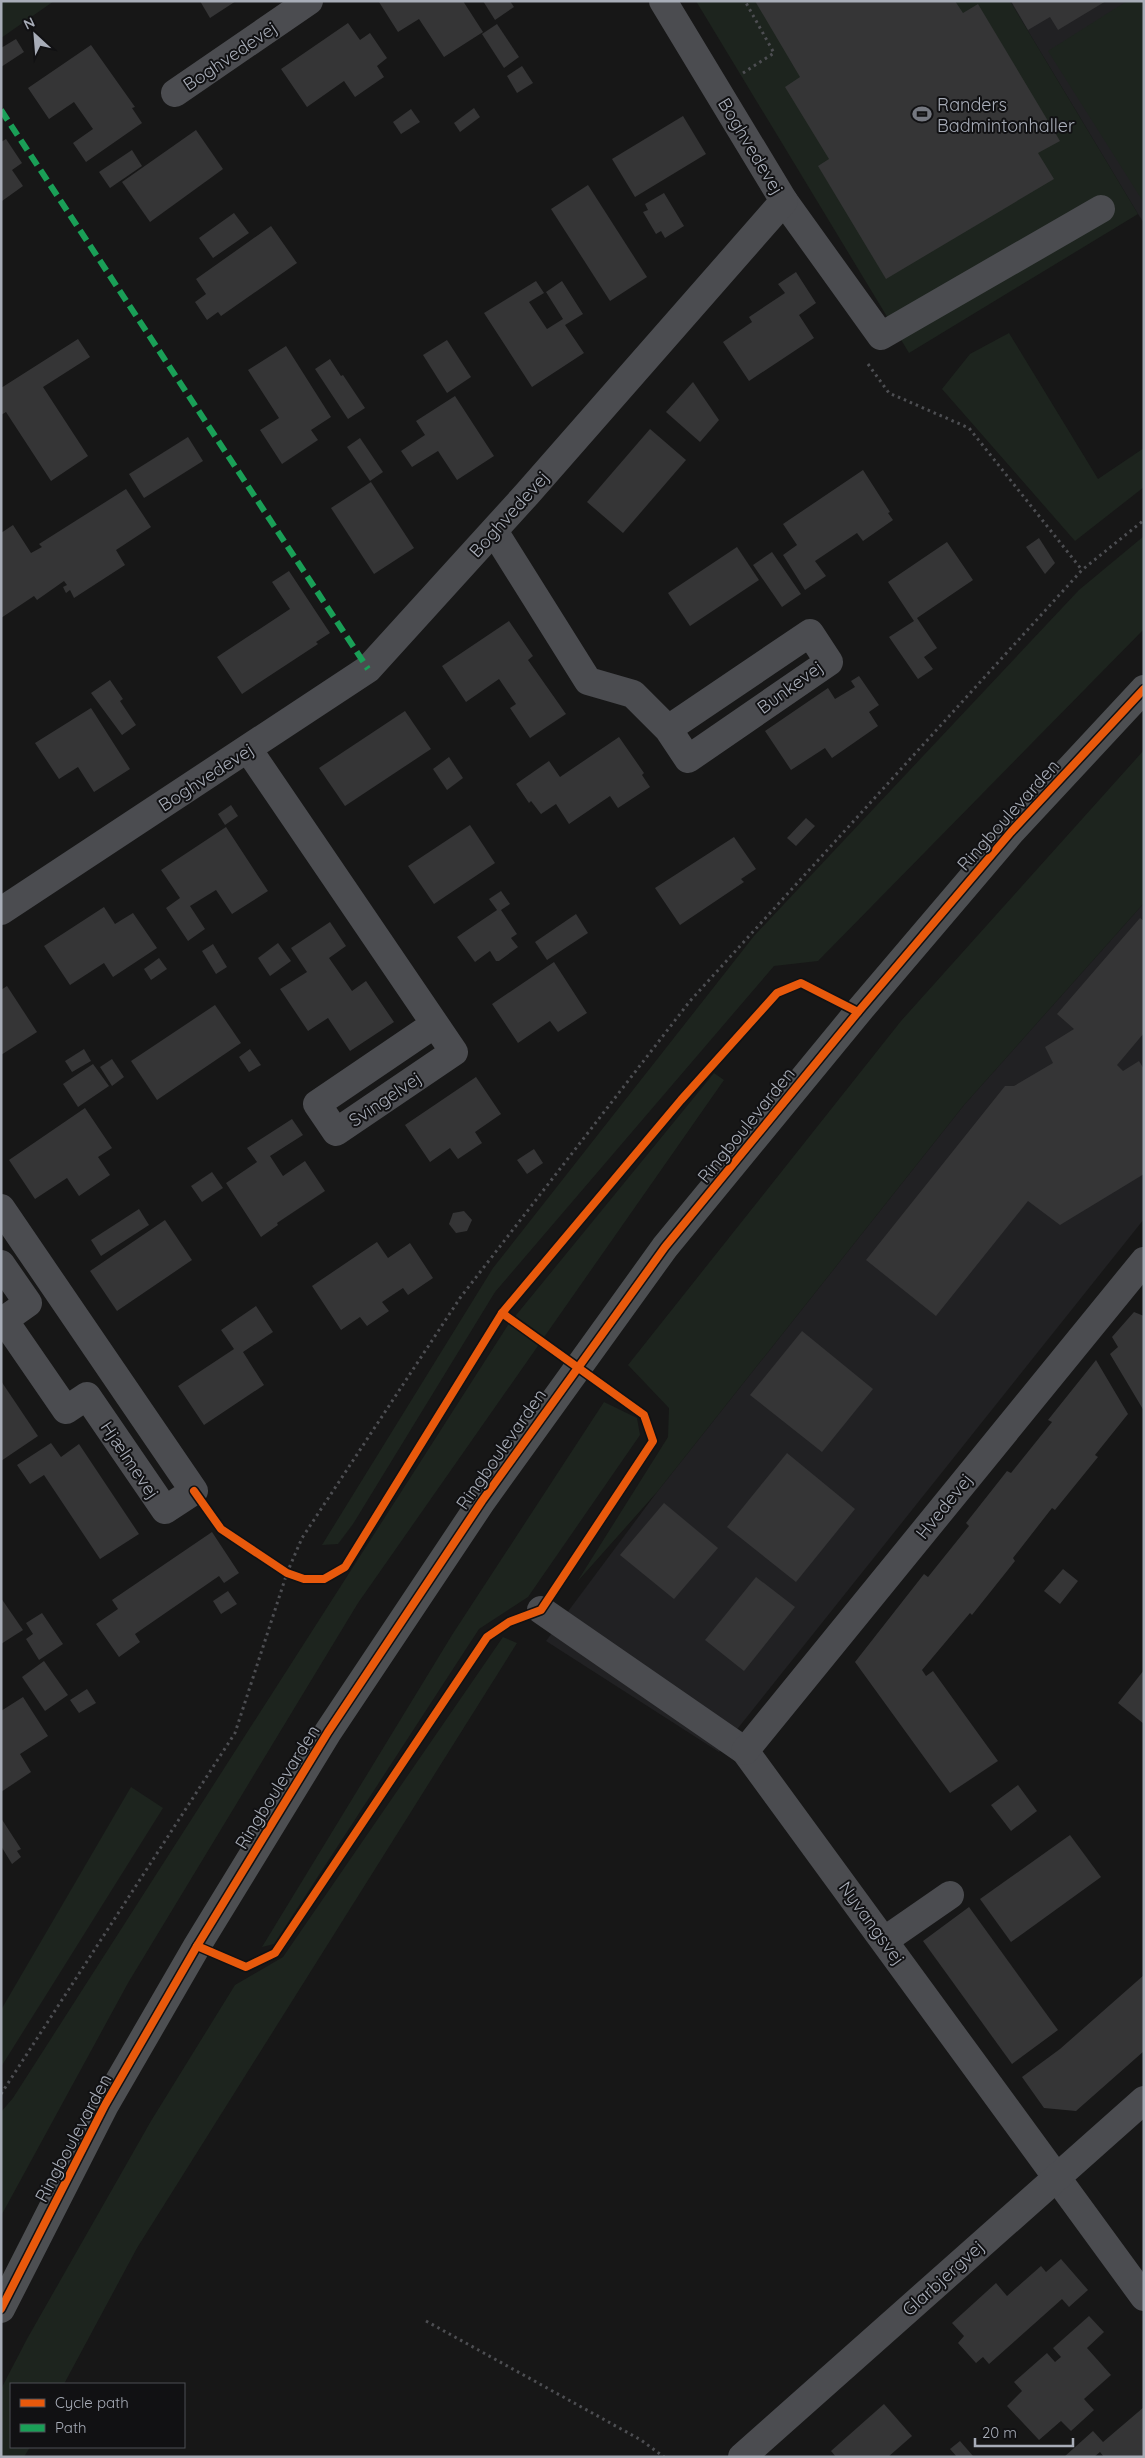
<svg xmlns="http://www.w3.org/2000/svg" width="1145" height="2458" font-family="Quicksand,sans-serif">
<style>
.built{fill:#212123}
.green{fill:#1d241e}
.building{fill:#353536}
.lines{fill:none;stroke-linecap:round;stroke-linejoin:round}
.path{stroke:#4d4e52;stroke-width:3;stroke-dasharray:2.5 4;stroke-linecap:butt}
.minor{stroke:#4b4c50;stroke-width:28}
.major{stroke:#4d4f52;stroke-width:28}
.quiet{stroke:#1a9f57;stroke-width:6;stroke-dasharray:12 6;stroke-linecap:butt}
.cycleway-casing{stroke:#111113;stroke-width:11}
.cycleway{stroke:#e8590c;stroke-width:8}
.labels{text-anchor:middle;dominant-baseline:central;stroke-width:4;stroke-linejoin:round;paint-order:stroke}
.street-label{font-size:18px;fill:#a8adb8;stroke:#111113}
.poi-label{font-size:18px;fill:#a8adb8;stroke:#111113;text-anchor:start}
</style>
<rect width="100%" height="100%" fill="#171717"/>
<g class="built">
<path d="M1010 1H1144V223L1138 214Z"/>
<path d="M1144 903V1219L719 1752 546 1641 657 1492 964 1105Z"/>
</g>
<g class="green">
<path d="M1 1H54L1 38Z"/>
<path d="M696 1H1010L1138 214 909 353Z"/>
<path d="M1127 1H1144V203L1048 51Z"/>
<path d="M1009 333 1098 479 1144 448V487L1075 541 942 389 970 354Z"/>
<path d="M1144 536V629L818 961 774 966 495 1292 353 1524 338 1544 322 1545 493 1268 754 936 1079 590Z"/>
<path d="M1144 750V903L964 1105 657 1492 577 1582 668 1437 669 1408 628 1365 901 1021Z"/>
<path d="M714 1073 724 1080 358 1603 128 1983 1 2216V2112L13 2098 508 1325Z"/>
<path d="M604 1402 637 1418 640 1435 528 1597 479 1629 274 1944 262 1947 452 1635Z"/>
<path d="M503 1637 517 1643 137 2248 64 2384H11V2447H30L24 2457H1V2389L27 2339 151 2121 235 1985 283 1957Z"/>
<path d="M131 1787 163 1808 1 2067V2010Z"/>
</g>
<g class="building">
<path d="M200 1H236L210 18Z"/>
<path d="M380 1H463L483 32 444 57 419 19 398 32 379 2Z"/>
<path d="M483 1H510L514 7 495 20Z"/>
<path d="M755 1H955L963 13 978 4 1060 141 1038 153 1054 179 886 279 818 166 829 159 785 87 800 77Z"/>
<path d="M1011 1H1106L1058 30 1050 17 1028 30Z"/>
<path d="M348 23 360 40 370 33 387 58 377 66 384 77 355 97 344 81 307 107 281 69Z"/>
<path d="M497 24 519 57 504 68 482 34Z"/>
<path d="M16 39 24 52 1 67V48Z"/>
<path d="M91 45 135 107 132 108 142 123 86 162 73 143 93 129 74 102 49 119 28 88Z"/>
<path d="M522 66 533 83 517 93 507 76Z"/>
<path d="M474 108 480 117 460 132 454 123Z"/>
<path d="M411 109 420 122 401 134 393 122Z"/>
<path d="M683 116 706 154 635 197 612 159Z"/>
<path d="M196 130 223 169 150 222 122 182Z"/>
<path d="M6 139 22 163 12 170 23 186 2 201 1 142Z"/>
<path d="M132 150 142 166 110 188 99 172Z"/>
<path d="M588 185 647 277 610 301 551 209Z"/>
<path d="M664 193 684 226 665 238 661 231 656 234 643 212 648 210 645 204Z"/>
<path d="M234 213 249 233 213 258 199 238Z"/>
<path d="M271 226 297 263 221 316 218 312 207 320 195 302 206 294 196 279Z"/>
<path d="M796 272 816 303 799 315 814 338 749 381 723 342 752 322 749 317 785 293 778 284Z"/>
<path d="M536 281 544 293 529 302 547 329 563 319 546 292 562 281 583 314 565 325 584 353 532 387 484 313Z"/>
<path d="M78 339 90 357 43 387 88 456 51 481 6 412 1 415V388Z"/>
<path d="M447 340 471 377 447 393 423 355Z"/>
<path d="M286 346 331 417 311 430 318 440 282 464 260 430 279 418 248 370Z"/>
<path d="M330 359 341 376 343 375 365 408 348 419 315 369Z"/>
<path d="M693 382 719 420 700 442 666 412Z"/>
<path d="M455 396 494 456 457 480 438 451 412 467 401 451 425 435 416 421Z"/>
<path d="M650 429 686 460 623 533 587 502Z"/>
<path d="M188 437 203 461 144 498 129 474Z"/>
<path d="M360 438 383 472 370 481 347 447Z"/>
<path d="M863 470 890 512 888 513 893 520 863 541 857 533 815 561 826 576 805 590 783 555 797 545 783 524Z"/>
<path d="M371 482 414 548 374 574 331 508Z"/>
<path d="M126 489 151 527 116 550 125 565 74 598 70 590 66 593 63 587 67 585 64 581 37 600 34 596 1 618V533L13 525 31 553 42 547 39 544Z"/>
<path d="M1039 538 1055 563 1045 574 1026 547Z"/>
<path d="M947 542 973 580 917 618 937 648 924 657 933 669 918 679 889 637 914 621 888 582Z"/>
<path d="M737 547 759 580 690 626 668 593Z"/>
<path d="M772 552 801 594 782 607 753 565Z"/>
<path d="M289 571 330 633 316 642 318 644 242 694 217 657 290 609 272 582Z"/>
<path d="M509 621 533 656 528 660 566 714 530 738 510 708 516 704 499 679 466 702 442 666Z"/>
<path d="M859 676 879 705 869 712 878 726 832 758 825 748 791 770 765 731 828 688 835 699 855 687 851 681Z"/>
<path d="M110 680 123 699 120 701 136 725 122 735 91 693Z"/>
<path d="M91 708 130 769 94 792 78 767 59 779 35 743Z"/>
<path d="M405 711 431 749 345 806 319 768Z"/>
<path d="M619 737 644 773 642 775 650 787 618 808 610 796 569 824 556 804 541 814 531 801 529 803 516 784 549 761 560 777Z"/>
<path d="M449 757 463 778 447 790 433 769Z"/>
<path d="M231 805 238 816 225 825 218 814Z"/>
<path d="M806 818 815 826 796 846 787 838Z"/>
<path d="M470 825 495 863 434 904 408 866Z"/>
<path d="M226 827 268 891 232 914 216 890 190 906 205 929 188 941 166 908 180 898 161 870Z"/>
<path d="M734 837 756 869 741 879 744 882 680 925 655 888Z"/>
<path d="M501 891 510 904 501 910 517 934 511 938 518 947 499 961H496L490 951 475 962 457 937 497 910 489 899Z"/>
<path d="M104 907 115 924 133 913 157 948 113 977 104 963 70 985 44 946Z"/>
<path d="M576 914 588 933 547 960 535 942Z"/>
<path d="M1140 918 1144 921V1033L1117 1065 1123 1071 1139 1061 1144 1069V1174L1060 1225 1028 1201 936 1316 866 1260 1005 1086H1014L1053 1063 1045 1047 1074 1029 1057 1014Z"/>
<path d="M330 922 346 946 329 958 352 991 366 981 394 1022 350 1051 328 1018 308 1031 280 989 307 972 291 948Z"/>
<path d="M278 943 291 961 270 976 258 958Z"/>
<path d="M213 944 227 967 216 974 202 951Z"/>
<path d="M159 958 167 969 151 980 144 969Z"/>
<path d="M554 962 587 1013 558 1032 550 1021 518 1043 492 1004Z"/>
<path d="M7 986 37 1032 1 1055V990Z"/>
<path d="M215 1005 241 1043 157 1100 131 1061Z"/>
<path d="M84 1049 91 1061 72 1072 65 1061Z"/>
<path d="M250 1049 261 1065 249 1072 239 1057Z"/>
<path d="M112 1059 124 1077 112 1086 100 1067Z"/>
<path d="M93 1064 109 1086 78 1107 63 1084Z"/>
<path d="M476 1077 501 1114 475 1132 482 1143 458 1159 450 1148 430 1162 405 1125Z"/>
<path d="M85 1108 112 1148 98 1157 110 1175 79 1196 67 1178 35 1199 9 1160Z"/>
<path d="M292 1119 303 1135 270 1156 283 1176 305 1161 325 1191 277 1223 278 1225 261 1237 226 1183 257 1162 247 1148Z"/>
<path d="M534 1149 543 1163 527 1174 517 1160Z"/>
<path d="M212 1172 223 1188 202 1202 191 1186Z"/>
<path d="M139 1209 149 1225 101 1256 91 1240Z"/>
<path d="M464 1211 472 1220 467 1231 456 1233 449 1224 453 1213Z"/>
<path d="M165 1220 192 1260 117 1311 90 1271Z"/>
<path d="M377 1242 388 1258 410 1243 433 1278 408 1295 403 1288 382 1302 389 1311 367 1326 360 1317 341 1330 312 1286Z"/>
<path d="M256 1306 273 1332 243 1352 264 1385 204 1425 178 1386 234 1349 221 1330Z"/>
<path d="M1134 1312 1144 1316V1411L1110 1354 1118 1347 1112 1337Z"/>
<path d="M802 1331 873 1389 822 1452 750 1395Z"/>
<path d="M1096 1360 1128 1414 1095 1455 1098 1457 1055 1510 1052 1508 1013 1558 1015 1561 972 1615 970 1613 922 1670 926 1676 933 1671 998 1761 950 1793 855 1662 924 1574 928 1577 969 1526 966 1523 1007 1471 1011 1473 1052 1422 1048 1420Z"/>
<path d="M1 1381 38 1436 1 1461Z"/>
<path d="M51 1443 61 1457 79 1444 139 1534 100 1559 44 1475 30 1484 17 1465Z"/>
<path d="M787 1453 855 1509 796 1582 727 1527Z"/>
<path d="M664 1503 718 1548 674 1599 620 1555Z"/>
<path d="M212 1532 239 1573 224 1583 219 1576 135 1634 140 1642 119 1657 96 1624 118 1609 112 1600Z"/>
<path d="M1063 1569 1078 1581 1060 1604 1044 1591Z"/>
<path d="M756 1577 795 1607 744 1671 705 1640Z"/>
<path d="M228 1591 237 1604 221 1614 213 1601Z"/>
<path d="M1 1598 23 1630 1 1644Z"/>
<path d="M42 1613 63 1644 39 1660 26 1639 33 1634 26 1623Z"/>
<path d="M44 1661 68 1695 45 1711 22 1677Z"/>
<path d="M1144 1670V1724L1118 1703Z"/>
<path d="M87 1689 96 1703 79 1713 70 1700Z"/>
<path d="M23 1697 48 1736 20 1754 31 1772 1 1792V1711Z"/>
<path d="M1018 1785 1037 1811 1011 1831 991 1805Z"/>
<path d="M1 1818 21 1849 17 1851 21 1857 12 1864 1 1846Z"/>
<path d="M1070 1835 1101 1877 1011 1942 980 1899Z"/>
<path d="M969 1907 1058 2030 1012 2064 923 1941Z"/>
<path d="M1144 1975V2051L1076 2111 1044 2108 1022 2077 1060 2049Z"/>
<path d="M1061 2259 1088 2290 1069 2307 1062 2299 989 2364 983 2357 976 2363 958 2343 964 2336 952 2323 996 2283 1007 2296 1041 2266 1046 2272Z"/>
<path d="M1089 2316 1104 2332 1087 2348 1111 2375 1084 2399 1094 2410 1071 2431 1061 2421 1039 2440 1007 2406 1022 2391 1014 2382 1047 2353 1055 2362 1061 2357 1053 2348Z"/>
<path d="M884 2404 912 2436 888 2457H836L831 2451Z"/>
<path d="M1144 2407V2457H1104L1100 2452 1094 2457H1064L1093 2431 1103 2442Z"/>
<path d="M960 2441 973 2456 972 2457H957L950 2449Z"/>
</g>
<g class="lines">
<g class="path">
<path d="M743 73 774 53 745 1"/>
<path d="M868 364 889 393 969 428 1082 570"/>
<path d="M1 2094 235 1733 287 1573 302 1538 460 1298 690 1001 1082 570 1144 520"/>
<path d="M426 2321 641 2440 664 2457"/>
</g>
<g class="minor">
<path d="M175 93 309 1"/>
<path d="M784 201 881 336 1101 209"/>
<path d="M494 531 588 681 633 694 668 729 810 633 829 662 688 759 668 729"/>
<path d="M248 749 435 1024 454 1052 336 1132 317 1104 435 1024"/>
<path d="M1 911 368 669 527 494 784 201 663 1"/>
<path d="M1 1208 194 1491 165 1510 87 1396 66 1410 4 1320 28 1303 1 1264"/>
<path d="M541 1610 745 1751 1144 2297"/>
<path d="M745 1751 1144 1261"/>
<path d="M885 1940 950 1895"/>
<path d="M742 2457 1144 2100"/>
</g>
<path class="major" d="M1 2309 105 2105 197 1946 328 1732 482 1501 665 1247 858 1012 1011 832 1144 689"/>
<path class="quiet" d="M1 110 368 669"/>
<g class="cycleway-casing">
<g id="cycleway">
<path d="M194 1491 221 1529 287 1573 304 1579H324L345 1567 502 1313 681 1100 777 993 801 983 858 1012"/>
<path d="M197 1946 246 1967 275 1953 487 1637 509 1622 541 1610 653 1441 644 1415 502 1313"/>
<path d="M1 2309 105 2105 197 1946 328 1732 482 1501 665 1247 858 1012 1011 832 1144 689"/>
</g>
</g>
<use href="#cycleway" class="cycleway"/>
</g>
<defs>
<g id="stadium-bare" transform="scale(1.5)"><path d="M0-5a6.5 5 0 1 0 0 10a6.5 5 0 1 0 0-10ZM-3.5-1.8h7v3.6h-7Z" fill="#757880" stroke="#111113" stroke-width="2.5" paint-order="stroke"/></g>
</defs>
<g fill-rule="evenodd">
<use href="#stadium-bare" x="922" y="114"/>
</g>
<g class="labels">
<g class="street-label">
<text transform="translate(230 56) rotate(-34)">Boghvedevej</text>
<text transform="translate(751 146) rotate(59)">Boghvedevej</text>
<text transform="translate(509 514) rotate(-48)">Boghvedevej</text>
<text transform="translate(790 687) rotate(-36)">Bunkevej</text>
<text transform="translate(206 777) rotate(-33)">Boghvedevej</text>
<text transform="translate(1008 815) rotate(-48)">Ringboulevarden</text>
<text transform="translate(385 1099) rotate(-34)">Svingelvej</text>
<text transform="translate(746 1125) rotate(-51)">Ringboulevarden</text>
<text transform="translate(501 1449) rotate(-55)">Ringboulevarden</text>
<text transform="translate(130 1460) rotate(56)">Hjælmevej</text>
<text transform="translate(944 1506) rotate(-51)">Hvedevej</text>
<text transform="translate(277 1787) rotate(-58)">Ringboulevarden</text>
<text transform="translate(872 1923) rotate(54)">Nyvangsvej</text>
<text transform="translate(73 2138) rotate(-62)">Ringboulevarden</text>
<text transform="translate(943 2278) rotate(-42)">Glarbjergvej</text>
</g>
<g class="poi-label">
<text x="937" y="104">Randers<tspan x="937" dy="21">Badmintonhaller</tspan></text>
</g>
</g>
<rect width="1145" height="2458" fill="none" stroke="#a8adb8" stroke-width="5"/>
<rect x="10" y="2383" width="175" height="65" fill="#111113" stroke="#4d4f55"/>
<rect x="20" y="2399" width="25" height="8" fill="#e8590c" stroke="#4d4f55"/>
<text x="55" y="2408" font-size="15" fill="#a8adb8">Cycle path</text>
<rect x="20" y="2424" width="25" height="8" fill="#1a9f57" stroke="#4d4f55"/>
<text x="55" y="2433" font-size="15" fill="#a8adb8">Path</text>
<g transform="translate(35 35) rotate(334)" stroke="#111113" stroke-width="4" paint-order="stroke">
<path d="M0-4L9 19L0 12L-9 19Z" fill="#a8adb8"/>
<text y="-8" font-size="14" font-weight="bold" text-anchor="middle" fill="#a8adb8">N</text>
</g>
<path d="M975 2438v8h98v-8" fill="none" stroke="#a8adb8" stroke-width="2.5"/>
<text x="982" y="2438" font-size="15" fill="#a8adb8" stroke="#111113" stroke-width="4" paint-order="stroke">20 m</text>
</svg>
